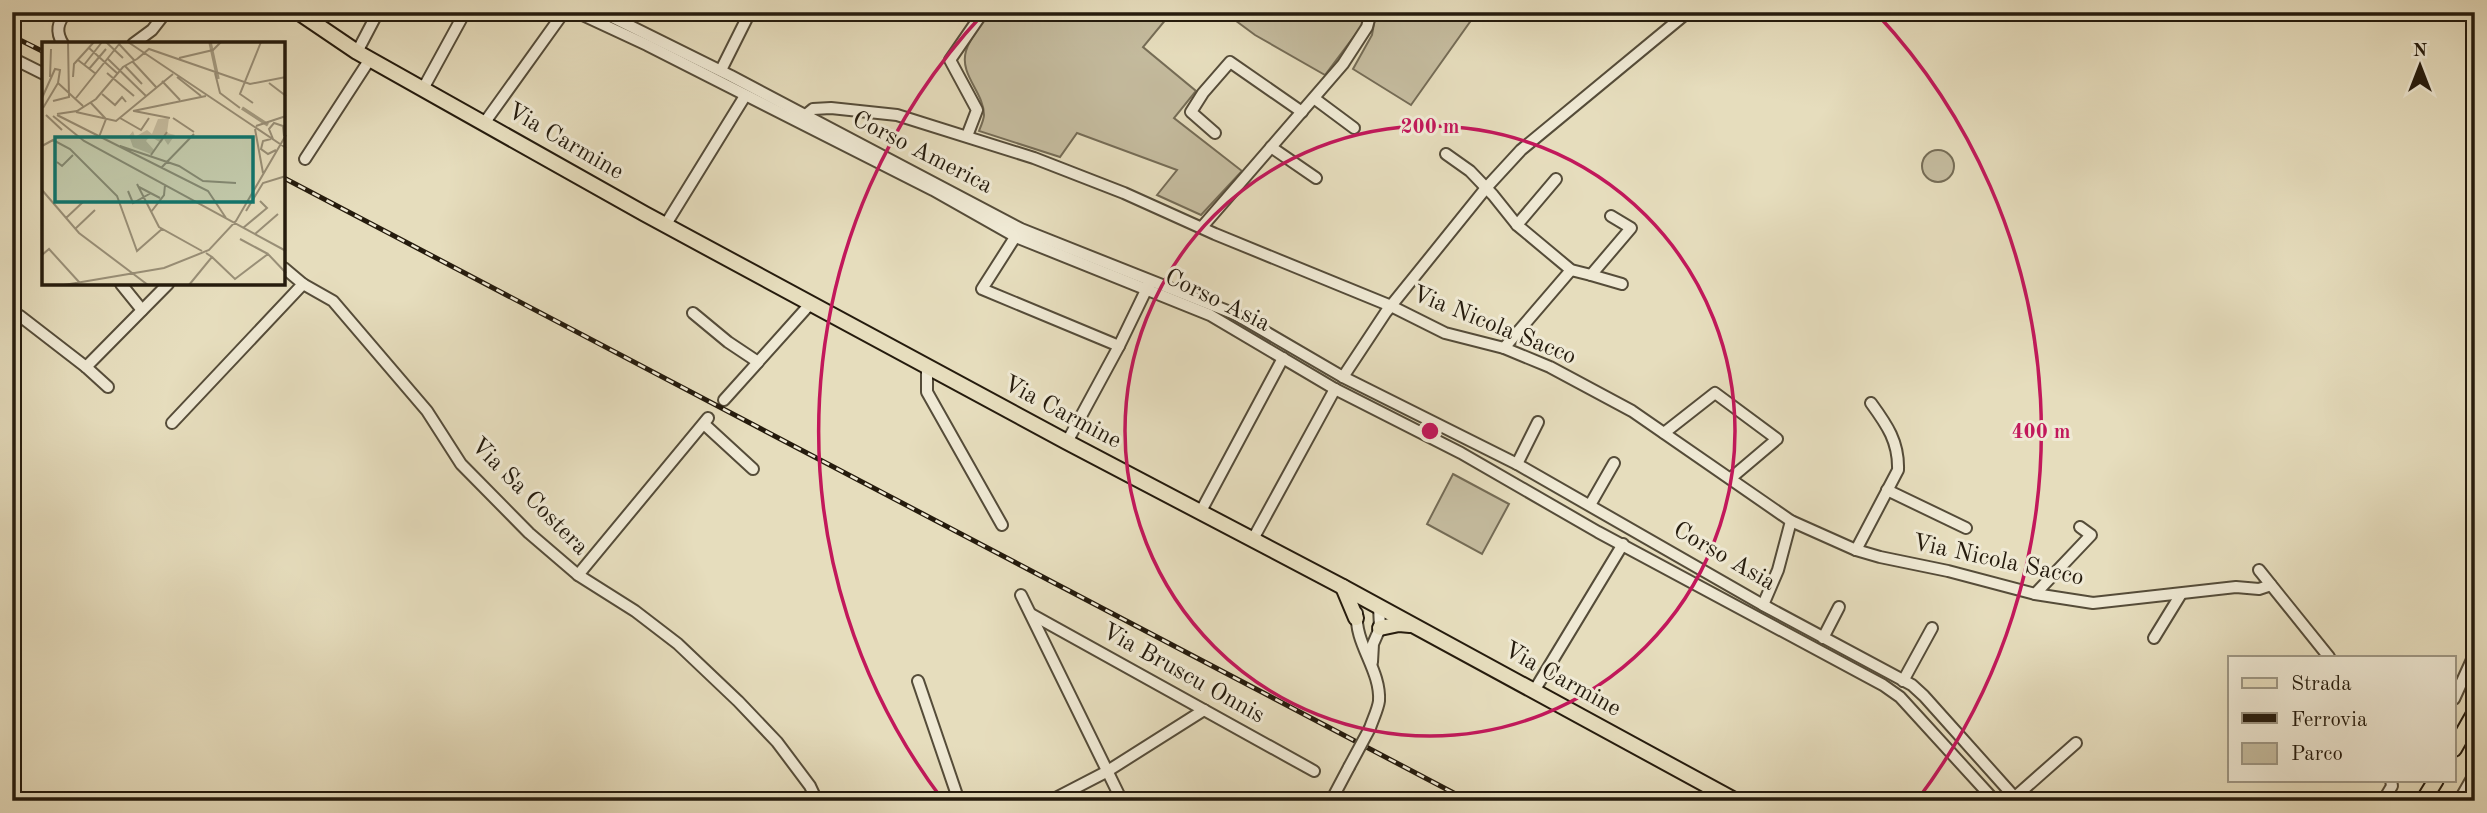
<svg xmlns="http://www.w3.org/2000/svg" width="2487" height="813" font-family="'Old Standard TT',serif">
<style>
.green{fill:#c5bc9f;stroke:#756c56;stroke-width:2}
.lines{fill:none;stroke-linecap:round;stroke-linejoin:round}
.minor-casing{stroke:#554c39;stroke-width:14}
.major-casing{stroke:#251b0d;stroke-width:18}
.minor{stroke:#efe9d4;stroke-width:10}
.major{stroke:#e6ddbd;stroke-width:14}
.rail-casing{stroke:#251b0d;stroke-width:5}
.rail{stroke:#efe9d4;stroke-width:2.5;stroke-dasharray:8;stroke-linecap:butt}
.minor-bridge-casing{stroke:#554c39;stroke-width:14;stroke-linecap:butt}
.minor-bridge{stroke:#efe9d4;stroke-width:10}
.ring{fill:none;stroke:#c2185b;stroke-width:3.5}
.labels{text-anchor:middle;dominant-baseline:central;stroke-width:6;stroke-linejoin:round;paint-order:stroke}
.street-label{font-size:24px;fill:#251b0d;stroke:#efe9d4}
.inset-river{fill:none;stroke:#a49b81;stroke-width:3.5}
.inset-road{fill:none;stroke:#998f77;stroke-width:2}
.view{fill:#0f766e;fill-opacity:0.15;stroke:#0f766e;stroke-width:3.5}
.inset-edge{fill:none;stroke:#251b0d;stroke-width:3.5}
.centre{fill:#c2185b;stroke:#efe9d4;stroke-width:3.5}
.ring-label{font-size:21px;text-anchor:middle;font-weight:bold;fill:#c2185b;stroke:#efe9d4;stroke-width:6;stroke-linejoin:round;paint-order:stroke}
</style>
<rect width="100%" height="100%" fill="#e6ddbd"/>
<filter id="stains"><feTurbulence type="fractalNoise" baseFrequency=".00286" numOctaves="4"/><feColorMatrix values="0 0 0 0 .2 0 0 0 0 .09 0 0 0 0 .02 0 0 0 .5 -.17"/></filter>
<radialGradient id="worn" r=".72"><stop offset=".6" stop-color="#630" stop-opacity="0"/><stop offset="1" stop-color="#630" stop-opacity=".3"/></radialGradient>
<g class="green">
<path d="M990 12H1172L1143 47 1196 91 1174 118 1242 171 1201 215 1157 195 1177 170 1077 133 1060 157 979 131C981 126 984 119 984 115 984 92 959 75 966 51 970 37 982 24 990 12Z"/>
<path d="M1224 12H1366L1361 27 1325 75 1255 35Z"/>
<path d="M1376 12H1477L1411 105 1353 69 1372 35Z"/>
<circle cx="1938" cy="166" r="16"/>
<path d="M1453 474 1509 504 1482 554 1427 524Z"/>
</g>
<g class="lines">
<g class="minor-casing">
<g id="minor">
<path d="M576 12 647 45 933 190 1016 237 1210 315 1335 389 1461 453 1598 532 1883 685 1900 697 1995 801"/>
<path d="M602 12 731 76 1021 229 1235 314 1343 377 1517 464 1763 605 1912 685 1924 696 2018 801"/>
<path d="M63 44C55 31 58 23 66 12"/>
<path d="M133 44 152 30 166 12"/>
<path d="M357 52 378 12"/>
<path d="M12 58 44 74"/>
<path d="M721 70 750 12"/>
<path d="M424 87 465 12"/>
<path d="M1315 99 1354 128"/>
<path d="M802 118 813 109 831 108 897 115 1034 158 1124 193 1215 234 1391 306 1445 333 1504 348 1550 367 1632 411 1791 521 1856 550 1880 557 1948 571 2035 594 2093 603 2236 587 2259 589 2271 585"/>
<path d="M485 122 564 12"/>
<path d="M1215 133 1191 112 1203 93 1230 62 1302 112"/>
<path d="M967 136 977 110 950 60 983 12"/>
<path d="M1271 147 1316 178"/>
<path d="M1446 154 1470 171 1493 195 1517 225 1571 270 1591 275 1631 228 1611 216"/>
<path d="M305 159 370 59"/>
<path d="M666 224 745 96"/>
<path d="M1517 225 1556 179"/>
<path d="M1202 227 1343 64 1367 27 1371 12"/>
<path d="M1019 231 982 289 1119 346"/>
<path d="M284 268 303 284 333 301 427 411 461 464 529 533 578 575 635 611 678 644 738 701 777 742 810 786 817 801"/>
<path d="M1591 275 1622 284"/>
<path d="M121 284 142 310"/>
<path d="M693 313 728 342 758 362"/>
<path d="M20 316 86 367 168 284"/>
<path d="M1504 348 1571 270"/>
<path d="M927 366V392L1002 525"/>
<path d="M86 367 108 387"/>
<path d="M1343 377 1386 312 1486 188 1521 150 1688 12"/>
<path d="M724 400 811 303"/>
<path d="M172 423 303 284"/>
<path d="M704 424 753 469"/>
<path d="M1664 433 1715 393 1777 439 1731 478"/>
<path d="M1067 442 1119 346 1149 284"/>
<path d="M1517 464 1538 422"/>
<path d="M1887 490 1966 528"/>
<path d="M1590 505 1614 463"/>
<path d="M1201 511 1283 358"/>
<path d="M1253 539 1335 389"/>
<path d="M1856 550 1898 470C1899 442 1887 425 1871 403"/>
<path d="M2259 570 2329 657"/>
<path d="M578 575 708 418"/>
<path d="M2035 594 2091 535 2080 527"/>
<path d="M1021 595 1122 801"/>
<path d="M1763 605 1778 570 1791 521"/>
<path d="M1357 613C1354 643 1381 670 1379 701 1378 709 1373 719 1370 728"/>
<path d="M1031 614 1314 771"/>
<path d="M1823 638 1839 607"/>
<path d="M2154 638 2181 594"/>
<path d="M1372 662 1373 644 1380 628 1379 606"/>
<path d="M918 681 959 801"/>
<path d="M1903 681 1932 628"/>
<path d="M1534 691 1623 544"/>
<path d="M2454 699 2475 653"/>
<path d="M2015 797 2076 743"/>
<path d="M1050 801 1106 772 1204 710"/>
<path d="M1331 801 1349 767"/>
<path d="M2383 801 2392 786 2391 780"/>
<path d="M2459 801 2475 773"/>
</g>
</g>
<g class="major-casing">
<g id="major">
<path d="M298 12 357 52 645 214 1067 442 1343 587 1736 801"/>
<path d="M1343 587 1356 618"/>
<path d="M1380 628 1399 624 1410 625"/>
<path d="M2454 749 2475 712"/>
<path d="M2423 801 2436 780"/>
</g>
</g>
<use href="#minor" class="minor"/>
<use href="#major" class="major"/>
<g class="rail-casing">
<g id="rail">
<path d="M12 36 44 52"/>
<path d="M284 178 1469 801"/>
</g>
</g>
<use href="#rail" class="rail"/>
<g class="minor-bridge-casing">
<path id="minor-bridge" d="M1349 767 1370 728"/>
</g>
<use href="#minor-bridge" class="minor-bridge"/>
</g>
<g class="ring">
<circle cx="1430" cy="431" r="305"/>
<path d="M942 799A611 611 0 0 1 983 14M1877 14A611 611 0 0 1 1918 799"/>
</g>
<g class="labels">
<g class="street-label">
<text transform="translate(565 142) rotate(30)">Via Carmine</text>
<text transform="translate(922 153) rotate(27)">Corso America</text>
<text transform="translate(1217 301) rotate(26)">Corso Asia</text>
<text transform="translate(1494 326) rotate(22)">Via Nicola Sacco</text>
<text transform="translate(1062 413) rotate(28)">Via Carmine</text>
<text transform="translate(529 497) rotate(45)">Via Sa Costera</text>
<text transform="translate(1724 557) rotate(30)">Corso Asia</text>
<text transform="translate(1998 561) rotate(12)">Via Nicola Sacco</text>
<text transform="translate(1183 674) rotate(29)">Via Bruscu Onnis</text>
<text transform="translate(1562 680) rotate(29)">Via Carmine</text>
</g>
</g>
<g transform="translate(42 42)">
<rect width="243" height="243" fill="#e6ddbd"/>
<path d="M127 76 125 91 133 93 126 103 122 97 119 101 108 94 104 99 112 108 109 112 91 105 87 94 91 89 93 95 105 88 110 92 116 77Z" fill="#c5bc9f"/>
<path class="inset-river" d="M168 0 176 37M200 66 226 83"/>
<path class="inset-road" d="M64 0 81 16M86 0 244 106M77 2 92 18M47 6 76 32M137 16 171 8 179 0M66 17 104 54M95 17 107 7 208 42 244 35M36 18 54 32M90 19 114 45M42 23 60 0M83 24 100 42M47 27 64 7M65 31 92 54M173 31 178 51 198 66M8 35 9 7M31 35 32 22 52 0M135 35 159 54M120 39 138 58M16 41 41 64M227 41 244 54M60 52 73 63 80 55 84 60M0 56 13 27 18 28 16 41 1 66M34 56 78 1M11 59 27 55 26 0M48 60 64 77 57 95M211 61 198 52 219 0M91 69 164 54M92 69 128 76M34 70 74 79 131 32M15 72 35 69 54 57 81 25 95 17M4 73 20 88M15 73 166 149 184 176M11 74 42 99 244 209M78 76 99 88 107 76M131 76 152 90M214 84 244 74M213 87 221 131M229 97 221 99 219 107 226 112 234 108M231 97 227 87 232 81 241 84 242 94M0 104 11 98 28 107 75 154 95 209 120 187M78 104 137 124 161 139 194 141M109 113 125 90M15 120 20 124 31 113M120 125 152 92M95 142 117 185 160 209M97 145 118 156M0 148 37 191 106 243M86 149 91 161 109 151M204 169 221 141 244 134M109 170 122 153 123 143M24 176 41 160M201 186 225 166 218 159M33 187 53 168M213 192 236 172M198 197 226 212M0 213 7 207 37 240M170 215 193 237 226 212 244 231M22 243 122 226 167 208 194 179 244 93M147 243 170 215 164 211"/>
<path class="view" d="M13 95H211V160H13Z"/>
<rect width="243" height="243" class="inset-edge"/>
</g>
<circle cx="1430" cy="431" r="10" class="centre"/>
<g class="ring-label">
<text x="1430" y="133">200 m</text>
<text x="2041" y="438">400 m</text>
</g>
<rect width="2487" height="813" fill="none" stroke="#e6ddbd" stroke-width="42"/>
<rect x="14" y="14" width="2459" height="785" fill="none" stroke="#251b0d" stroke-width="3.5"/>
<rect x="21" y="21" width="2445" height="771" fill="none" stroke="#251b0d" stroke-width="2"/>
<rect x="2228" y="656" width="228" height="126" fill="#efe9d4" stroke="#9e9784" stroke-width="2"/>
<rect x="2242" y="678" width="35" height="10" fill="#e6ddbd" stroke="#9e9784" stroke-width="2"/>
<text x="2291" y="690" font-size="21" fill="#251b0d">Strada</text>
<rect x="2242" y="713" width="35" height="10" fill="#251b0d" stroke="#9e9784" stroke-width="2"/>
<text x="2291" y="726" font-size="21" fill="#251b0d">Ferrovia</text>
<rect x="2242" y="743" width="35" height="21" fill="#c5bc9f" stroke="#9e9784" stroke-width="2"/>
<text x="2291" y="760" font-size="21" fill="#251b0d">Parco</text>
<g transform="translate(2420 66)" stroke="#efe9d4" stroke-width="5" paint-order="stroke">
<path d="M0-5L12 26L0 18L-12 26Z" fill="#251b0d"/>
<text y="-10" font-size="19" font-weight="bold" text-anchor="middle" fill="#251b0d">N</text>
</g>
<rect width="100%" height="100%" filter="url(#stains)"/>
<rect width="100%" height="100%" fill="url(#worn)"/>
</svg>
